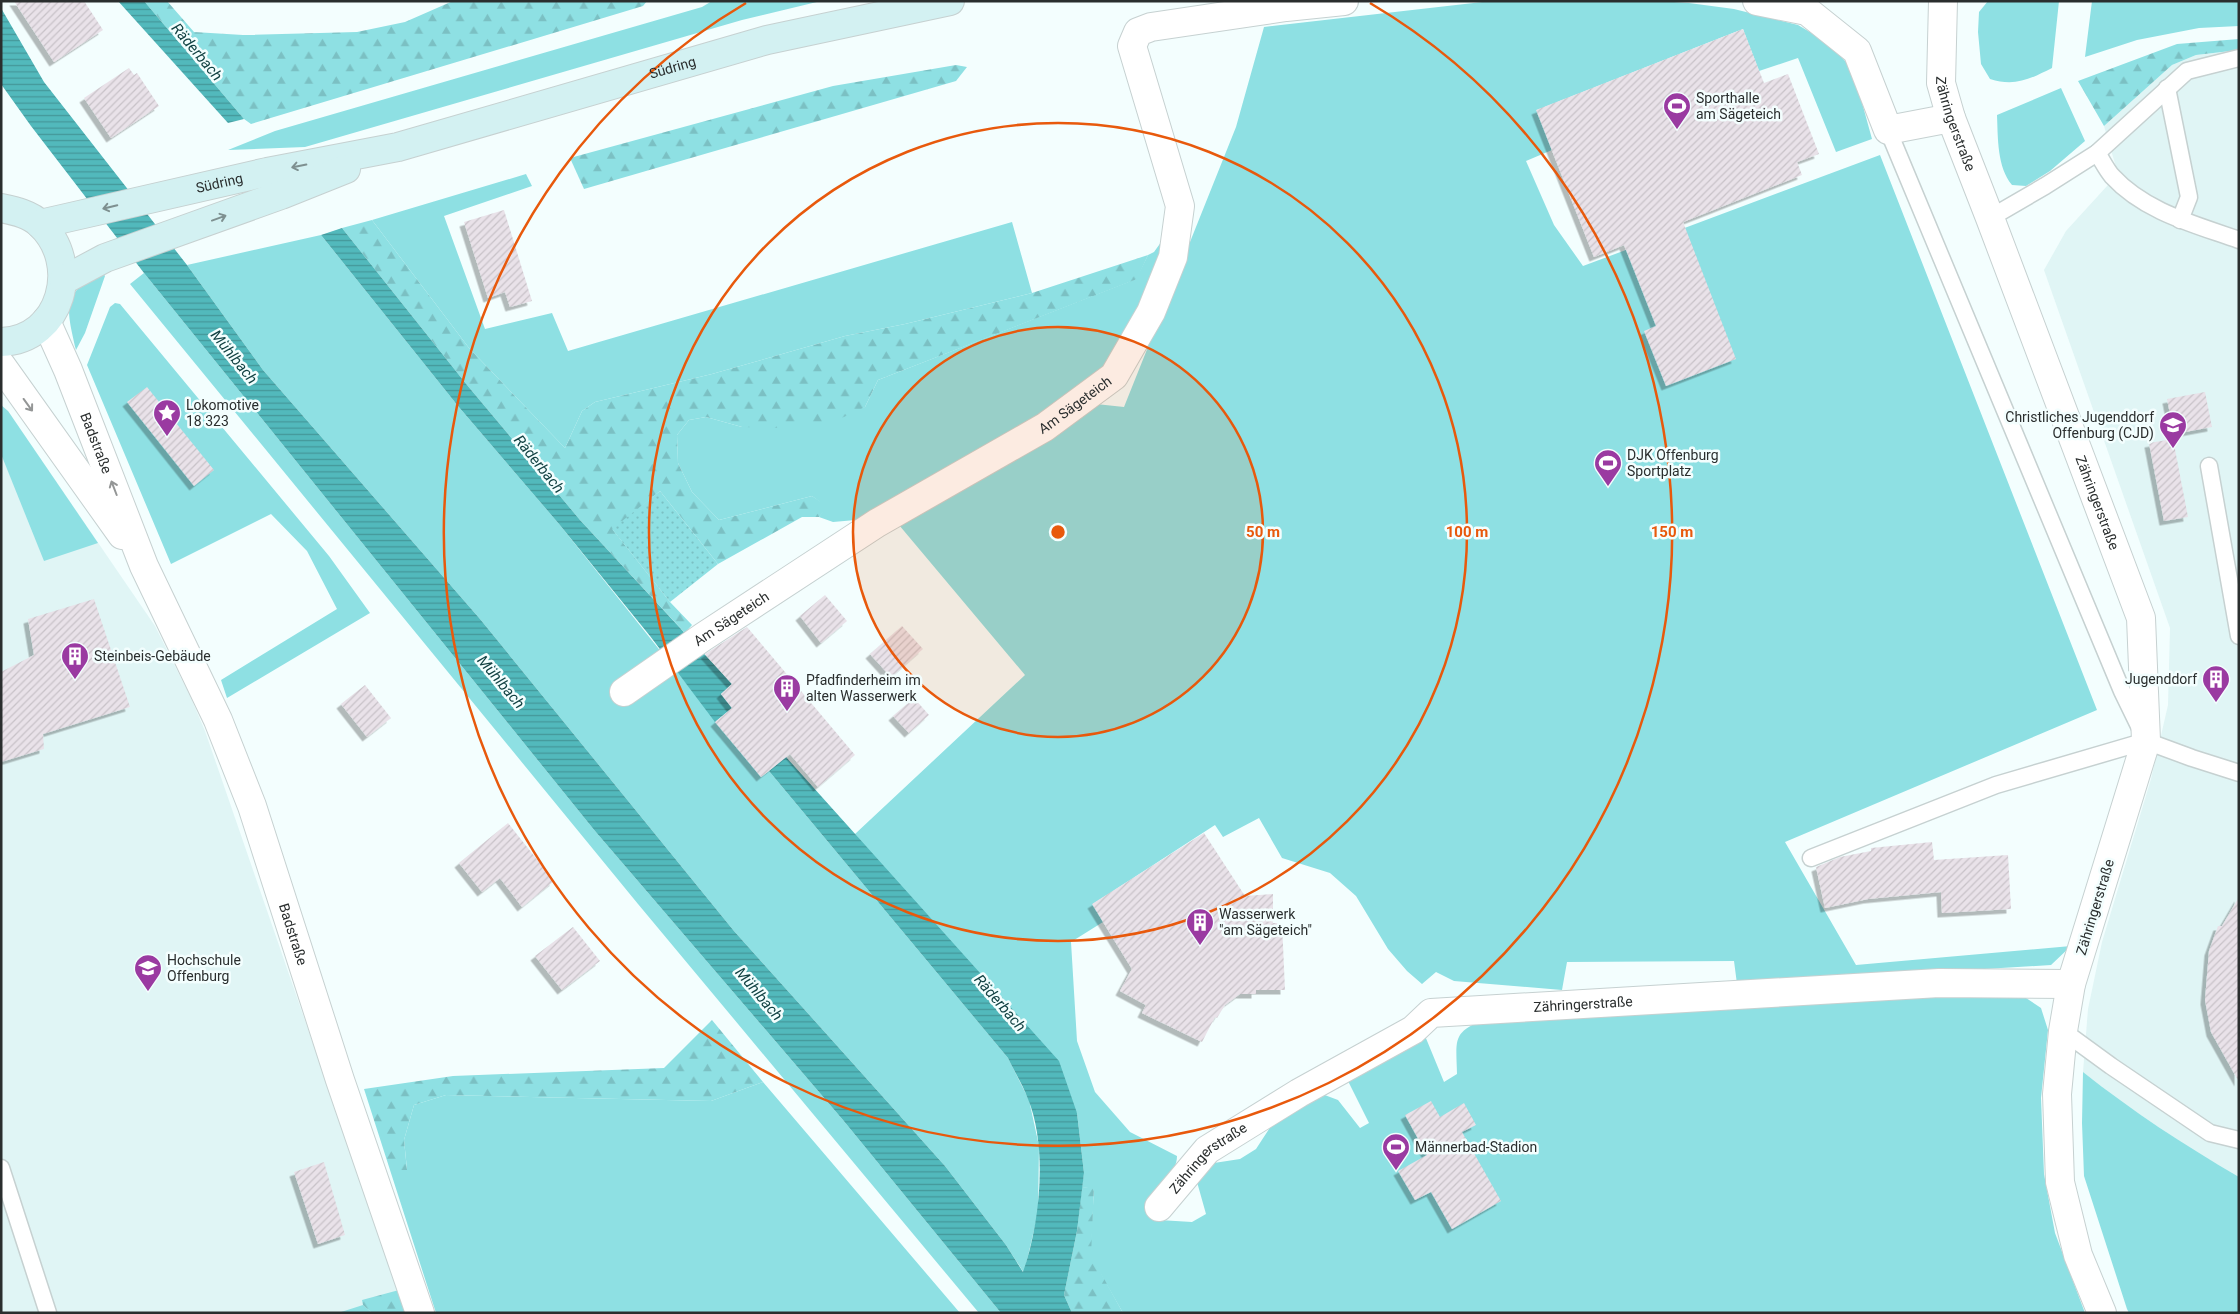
<svg xmlns="http://www.w3.org/2000/svg" width="2240" height="1314" font-family="Roboto,sans-serif">
<style>
.built{fill:#e0f5f5}
.green{fill:#8ee0e3}
.forest{fill:url(#forest-firs)}
.garden{fill:url(#garden-dots)}
.water{fill:url(#water-rules)}
.building{fill:url(#building-hatch);filter:url(#shadow)}
.lines{fill:none;stroke-linecap:round;stroke-linejoin:round}
.lane-casing{stroke:#c6d1d1;stroke-width:19}
.street-casing{stroke:#c6d1d1;stroke-width:30}
.secondary-casing{stroke:#c6d1d1;stroke-width:30}
.lane{stroke:#fff;stroke-width:16}
.street{stroke:#fff;stroke-width:28}
.secondary{stroke:#d3f1f2;stroke-width:28}
.oneway{stroke:#7e9090}
.oneway2{stroke:#949696}
.ring{fill:none;stroke:#e8590c;stroke-width:2.5}
.labels{text-anchor:middle;dominant-baseline:central;stroke-width:5;stroke-linejoin:round;paint-order:stroke}
.street-label{font-size:14px;fill:#2a2e2e;stroke:#f3fefe}
.poi-label{font-size:14px;fill:#2a2e2e;stroke:#f3fefe;text-anchor:start}
.water-label{font-size:15px;font-style:italic;fill:#124243;stroke:#f3fefe}
.centre{fill:#e8590c;stroke:#f3fefe;stroke-width:2.5}
.ring-label{font-size:15px;text-anchor:middle;font-weight:bold;fill:#e8590c;stroke:#f3fefe;stroke-width:5;stroke-linejoin:round;paint-order:stroke}
</style>
<defs>
<pattern id="forest-firs" width="22" height="20" patternUnits="userSpaceOnUse" patternTransform="scale(1.25)"><rect width="22" height="20" fill="#8ee0e3"/><path d="M5 1l3.5 6h-7zM16 11l3.5 6h-7z" fill="#7bc0c3"/></pattern>
<pattern id="garden-dots" width="8" height="8" patternUnits="userSpaceOnUse" patternTransform="scale(1.25)"><rect width="8" height="8" fill="#8ee0e3"/><path d="M2 2h.1M6 6h.1" fill="none" stroke="#7bc0c3" stroke-width="1.8" stroke-linecap="round"/></pattern>
<pattern id="water-rules" width="6" height="5" patternUnits="userSpaceOnUse" patternTransform="scale(1.25)"><rect width="6" height="5" fill="#52b9bc"/><path d="M0 2.5h6" fill="none" stroke="#449799"/></pattern>
<pattern id="building-hatch" width="6" height="6" patternUnits="userSpaceOnUse" patternTransform="scale(1.25)"><rect width="6" height="6" fill="#e9e2e9"/><path d="M-1 1l2-2M0 6l6-6M5 7l2-2" fill="none" stroke="#c8c2c8"/></pattern>
<filter id="shadow"><feDropShadow dx="-4.5" dy="4.5" stdDeviation="0" flood-color="#0004"/></filter>
</defs>
<rect width="100%" height="100%" fill="#f3fefe"/>
<g class="built">
<path d="M2239 50V1177L2194 1151 2120 1101 2083 1072 2088 1009 2102 942 2151 779 2168 705 2170 628 2044 270 2066 231 2118 174 2104 126 2172 65 2196 55Z"/>
<path d="M8 411 155 626 191 698 205 731 406 1313H1V413Z"/>
</g>
<g class="green">
<path d="M712 1H821L742 20 305 147 228 150 275 131 702 7Z"/>
<path d="M1491 1H1659L1689 3 1734 9 1798 25 1830 44 1853 70 1872 139 1836 152 1798 58 1759 71 1743 29 1537 110 1552 150 1526 161 1554 225 1583 266 1880 155 2097 710 1785 842 1856 965 2071 946 2051 965 1737 984 1734 961 1567 962 1562 990 1454 981 1436 972 1422 984 1407 971 1388 949 1356 896 1330 873 1282 858 1259 818 1223 837 1215 825 1093 904 1103 922 1071 942 1077 1041 1095 1092 1130 1132 1177 1156C1177 1173 1159 1186 1147 1199L1149 1212 1159 1220 1192 1222 1206 1214 1197 1182 1214 1163 1240 1159 1256 1149 1277 1117 1322 1094 1338 1100 1360 1128 1369 1123 1348 1081 1423 1031 1444 1082 1457 1074C1456 1037 1452 1032 1489 1018L1675 1007 2003 994 2026 998 2041 1008 2048 1030 2041 1098 2044 1174 2055 1233 2085 1313H1123L1090 1255 1094 1189 1082 1187 1084 1173 1077 1113 855 834 1025 675 899 525 1096 404 1124 407 1236 127 1264 27Z"/>
<path d="M1988 1H2059L2052 68C2030 79 2015 87 1990 79L1981 64 1978 32 1979 12Z"/>
<path d="M2092 1H2239V26L2199 28 2137 40 2085 57Z"/>
<path d="M2061 88 2085 141 2050 171 2026 186 2012 185C1997 167 1998 138 1997 115Z"/>
<path d="M526 174 532 186 444 216 485 329 552 313 568 351 1012 222 1032 293 905 324 845 336 712 374 595 402 582 411 565 448 469 348 372 220Z"/>
<path d="M321 235 458 406 559 524 761 777 769 771 1008 1058 1029 1100 1039 1146 1038 1213 1024 1273 1006 1245 945 1166 734 931 480 619 263 370 187 265Z"/>
<path d="M1164 238 1163 260 1140 317 1101 374 1058 406 878 518 833 522 819 517 823 511 820 502 812 496 719 520 692 492 678 463 677 435 689 420 706 417 742 427 865 407 878 380 1136 279 1148 255 1154 252Z"/>
<path d="M101 269 105 276 85 333 76 350C66 305 62 297 101 269Z"/>
<path d="M144 273 595 831 843 1120 1001 1313H979L638 904 130 284Z"/>
<path d="M115 303 120 304 329 556 370 613 227 698 221 680 337 609 307 551 271 514 171 564 87 365 110 307Z"/>
<path d="M1 405 8 411 98 543 44 561 1 454Z"/>
<path d="M2083 1072C2132 1111 2184 1145 2239 1177V1313H2129L2127 1309 2084 1176 2082 1123Z"/>
<path d="M763 1082 960 1313H436L390 1170 407 1169 404 1140 414 1105 446 1095 711 1101Z"/>
<path d="M363 1305 372 1313H338Z"/>
</g>
<g class="forest">
<path d="M144 1H167L194 32 243 35 357 32 405 22 453 1H647L643 6 251 124 244 119Z"/>
<path d="M2239 39V50L2196 55 2172 65 2104 126 2078 81 2177 44Z"/>
<path d="M956 65 967 67 956 81 584 189 570 158 833 86Z"/>
<path d="M372 220 469 348 565 448 582 411 595 402 712 374 845 336 905 324 1032 293 1148 255 1137 279 878 380 865 407 831 423 774 428 742 427 706 417 689 420 677 435 678 463 692 492 719 520 812 496 821 502 824 511 819 517H802L718 564 660 491 613 530 670 602 692 625 685 633 580 520 467 385 342 228Z"/>
<path d="M712 1020 763 1082 711 1101 446 1095 414 1105 404 1140 407 1170H390L364 1089 453 1076 664 1068Z"/>
<path d="M1082 1187 1094 1188 1091 1255 1123 1313H1072L1064 1295 1077 1231Z"/>
<path d="M399 1290 406 1313H372L363 1305 362 1300Z"/>
</g>
<path class="garden" d="M660 491 718 564 670 602 612 529Z"/>
<g class="water">
<path d="M118 1H144L244 119 228 123Z"/>
<path d="M1 8 44 82 187 265 263 370 480 619 734 931 945 1166 1006 1245 1023 1272C1040 1224 1048 1148 1028 1099 1023 1085 1014 1071 1008 1058L769 771 786 757 1059 1061 1077 1113 1084 1173 1077 1231 1064 1295 1072 1313H1001L843 1120 595 831 144 273 31 126 1 84Z"/>
<path d="M342 228 467 385 580 520 732 684 721 694 732 708 715 722 650 636 559 524 458 406 321 235Z"/>
</g>
<g class="building">
<path d="M14 1H84L103 30 54 62Z"/>
<path d="M1743 29 1764 83 1788 74 1819 154 1797 162 1802 175 1683 222 1736 359 1666 386 1644 331 1656 326 1624 245 1594 257 1536 110Z"/>
<path d="M129 68 134 75 137 73 159 106 111 138 84 98Z"/>
<path d="M504 210 532 301 510 307 505 292 488 298 464 222Z"/>
<path d="M147 387 214 470 194 486 127 402Z"/>
<path d="M2205 392 2212 427 2174 434 2167 399Z"/>
<path d="M2173 439 2188 517 2164 521 2149 443Z"/>
<path d="M825 595 847 621 821 643 800 616Z"/>
<path d="M94 599 130 707 43 734 44 749 1 762V672L34 655 28 619Z"/>
<path d="M902 626 923 649 891 677 870 654Z"/>
<path d="M747 627 855 755 818 787 790 754 761 777 715 722 732 708 721 694 732 684 705 654Z"/>
<path d="M365 685 391 718 367 737 341 704Z"/>
<path d="M914 698 929 715 909 733 893 716Z"/>
<path d="M508 823 554 881 522 907 500 878 482 892 459 863Z"/>
<path d="M1204 833 1245 896 1273 894V923H1282L1285 990H1256V994H1240L1225 1005 1217 1018 1215 1017 1202 1042 1142 1013 1146 1005 1120 991 1132 969 1092 904Z"/>
<path d="M1932 842 1934 860 2008 855 2011 909 1942 913 1941 892 1868 899 1825 908 1816 867 1840 857 1871 851V848Z"/>
<path d="M2239 897V1082L2211 1032 2205 1000 2209 951 2218 926H2222Z"/>
<path d="M573 927 600 961 562 990 535 956Z"/>
<path d="M1431 1101 1440 1117 1464 1103 1476 1125 1462 1132 1501 1201 1452 1229 1431 1192 1415 1200 1398 1171 1427 1155 1405 1115Z"/>
<path d="M324 1162 345 1235 318 1244 294 1172Z"/>
</g>
<g class="lines">
<g class="lane-casing">
<g id="lane">
<path d="M2167 88 2189 197 2180 220"/>
<path d="M1888 130 2122 691 2140 728"/>
<path d="M2097 153C2102 160 2106 169 2112 176 2145 212 2194 224 2239 240"/>
<path d="M1990 218 2045 186 2097 153 2187 71 2239 58"/>
<path d="M2209 466 2239 636"/>
<path d="M1811 858 1996 785 2146 741 2192 758 2239 773"/>
<path d="M2063 1031 2111 1066 2210 1133 2239 1140"/>
<path d="M1 1168 48 1313"/>
</g>
</g>
<g class="street-casing">
<g id="street">
<path d="M1757 1 1807 11 1857 51 1888 130 1951 118"/>
<path id="s1" d="M1943 1 1941 83 1951 118 1990 218 2141 618 2146 741 2071 984 2063 1031 2057 1094 2060 1182 2078 1255 2102 1313"/>
<path id="s2" d="M46 321 68 370 144 566 218 720 252 806 340 1080 420 1313"/>
<path d="M1 365 122 535"/>
<path id="s3" d="M624 692 703 637 877 523 1045 427 1114 376 1151 312 1173 257 1180 206 1132 46 1138 32 1151 27 1286 7 1344 1"/>
<path id="s4" d="M1159 1207 1207 1150 1299 1093 1413 1030 1431 1013 1939 983 2071 984"/>
</g>
</g>
<g class="secondary-casing">
<g id="secondary">
<path d="M1 208C15 211 30 214 40 224 82 263 62 340 1 342"/>
<path id="s5" d="M40 224 267 172 398 147 767 40 950 1"/>
<path d="M64 280 105 258 281 195 346 169"/>
</g>
</g>
<use href="#lane" class="lane"/>
<use href="#street" class="street"/>
<use href="#secondary" class="secondary"/>
</g>
<defs><path id="oneway-shaft" d="M-6 0H5M1.5-3L5.5 0L1.5 3" fill="none" stroke-width="1.6" stroke-linecap="round" stroke-linejoin="round" transform="scale(1.25)"/></defs>
<g class="oneway">
<use href="#oneway-shaft" transform="translate(299 166) rotate(169)"/>
<use href="#oneway-shaft" transform="translate(110 207) rotate(166)"/>
<use href="#oneway-shaft" transform="translate(219 218) rotate(-20)"/>
</g>
<g class="oneway2">
<use href="#oneway-shaft" transform="translate(28 405) rotate(54)"/>
<use href="#oneway-shaft" transform="translate(114 488) rotate(-111)"/>
</g>
<circle cx="1058" cy="532" r="205" fill="#e8590c" fill-opacity=".12"/>
<g class="ring">
<circle cx="1058" cy="532" r="205"/>
<circle cx="1058" cy="532" r="409"/>
<path d="M1370 3A614 614 0 1 1 746 3"/>
</g>
<defs>
<g id="stadium-pin" transform="scale(1.4375)"><path d="M0 17L-7.5 6A9.5 9.5 0 1 1 7.5 6Z" fill="#9a3aa1" stroke="#f3fefe"/><path d="M0-5a6.5 5 0 1 0 0 10a6.5 5 0 1 0 0-10ZM-3.5-1.8h7v3.6h-7Z" fill="#fff"/></g>
<g id="sight-pin" transform="scale(1.4375)"><path d="M0 17L-7.5 6A9.5 9.5 0 1 1 7.5 6Z" fill="#9a3aa1" stroke="#f3fefe"/><path d="M0-6L1.8-2.2L6-1.7L2.9 1.2L3.7 5.4L0 3.3L-3.7 5.4L-2.9 1.2L-6-1.7L-1.8-2.2Z" fill="#fff"/></g>
<g id="university-pin" transform="scale(1.4375)"><path d="M0 17L-7.5 6A9.5 9.5 0 1 1 7.5 6Z" fill="#9a3aa1" stroke="#f3fefe"/><path d="M0-5L7-2L0 1L-7-2ZM-4 1L0 2.5L4 1V4Q0 6-4 4Z" fill="#fff"/></g>
<g id="building-pin" transform="scale(1.4375)"><path d="M0 17L-7.5 6A9.5 9.5 0 1 1 7.5 6Z" fill="#9a3aa1" stroke="#f3fefe"/><path d="M-4-6H4V6H1V3H-1V6H-4ZM-2.5-4.3h1.7v1.8h-1.7ZM.8-4.3h1.7v1.8H.8ZM-2.5-1h1.7V.8h-1.7ZM.8-1h1.7V.8H.8Z" fill="#fff"/></g>
</defs>
<g fill-rule="evenodd">
<use href="#stadium-pin" x="1677" y="106"/>
<use href="#sight-pin" x="167" y="413"/>
<use href="#university-pin" x="2173" y="425"/>
<use href="#stadium-pin" x="1608" y="463"/>
<use href="#building-pin" x="75" y="656"/>
<use href="#building-pin" x="2216" y="679"/>
<use href="#building-pin" x="787" y="688"/>
<use href="#building-pin" x="1200" y="922"/>
<use href="#university-pin" x="148" y="968"/>
<use href="#stadium-pin" x="1396" y="1147"/>
</g>
<g class="labels">
<g class="street-label">
<text stroke="none"><textPath href="#s5" startOffset="652">Südring</textPath></text>
<text stroke="none"><textPath href="#s1" startOffset="125">Zähringerstraße</textPath></text>
<text stroke="none"><textPath href="#s5" startOffset="184">Südring</textPath></text>
<text stroke="none"><textPath href="#s3" startOffset="535">Am Sägeteich</textPath></text>
<text stroke="none"><textPath href="#s2" startOffset="132">Badstraße</textPath></text>
<text stroke="none"><textPath href="#s1" startOffset="530">Zähringerstraße</textPath></text>
<text stroke="none"><textPath href="#s3" startOffset="130">Am Sägeteich</textPath></text>
<text transform="translate(2095 907) rotate(-73)">Zähringerstraße</text>
<text stroke="none"><textPath href="#s2" startOffset="662">Badstraße</textPath></text>
<text stroke="none"><textPath href="#s4" startOffset="490">Zähringerstraße</textPath></text>
<text stroke="none"><textPath href="#s4" startOffset="70">Zähringerstraße</textPath></text>
</g>
<g class="poi-label">
<text x="1696" y="98">Sporthalle<tspan x="1696" dy="16">am Sägeteich</tspan></text>
<text x="186" y="405">Lokomotive<tspan x="186" dy="16">18 323</tspan></text>
<text x="2154" y="417" text-anchor="end">Christliches Jugenddorf<tspan x="2154" dy="16">Offenburg (CJD)</tspan></text>
<text x="1627" y="455">DJK Offenburg<tspan x="1627" dy="16">Sportplatz</tspan></text>
<text x="94" y="656">Steinbeis-Gebäude</text>
<text x="2197" y="679" text-anchor="end">Jugenddorf</text>
<text x="806" y="680">Pfadfinderheim im<tspan x="806" dy="16">alten Wasserwerk</tspan></text>
<text x="1219" y="914">Wasserwerk<tspan x="1219" dy="16">"am Sägeteich"</tspan></text>
<text x="167" y="960">Hochschule<tspan x="167" dy="16">Offenburg</tspan></text>
<text x="1415" y="1147">Männerbad-Stadion</text>
</g>
<g class="water-label">
<text transform="translate(197 52) rotate(50)">Räderbach</text>
<text transform="translate(234 357) rotate(51)">Mühlbach</text>
<text transform="translate(539 464) rotate(51)">Räderbach</text>
<text transform="translate(501 682) rotate(50)">Mühlbach</text>
<text transform="translate(759 994) rotate(50)">Mühlbach</text>
<text transform="translate(1000 1003) rotate(49)">Räderbach</text>
</g>
</g>
<circle cx="1058" cy="532" r="8" class="centre"/>
<g class="ring-label">
<text x="1263" y="537">50 m</text>
<text x="1467" y="537">100 m</text>
<text x="1672" y="537">150 m</text>
</g>
<rect width="2240" height="1314" fill="none" stroke="#2a2e2e" stroke-width="5"/>
</svg>
